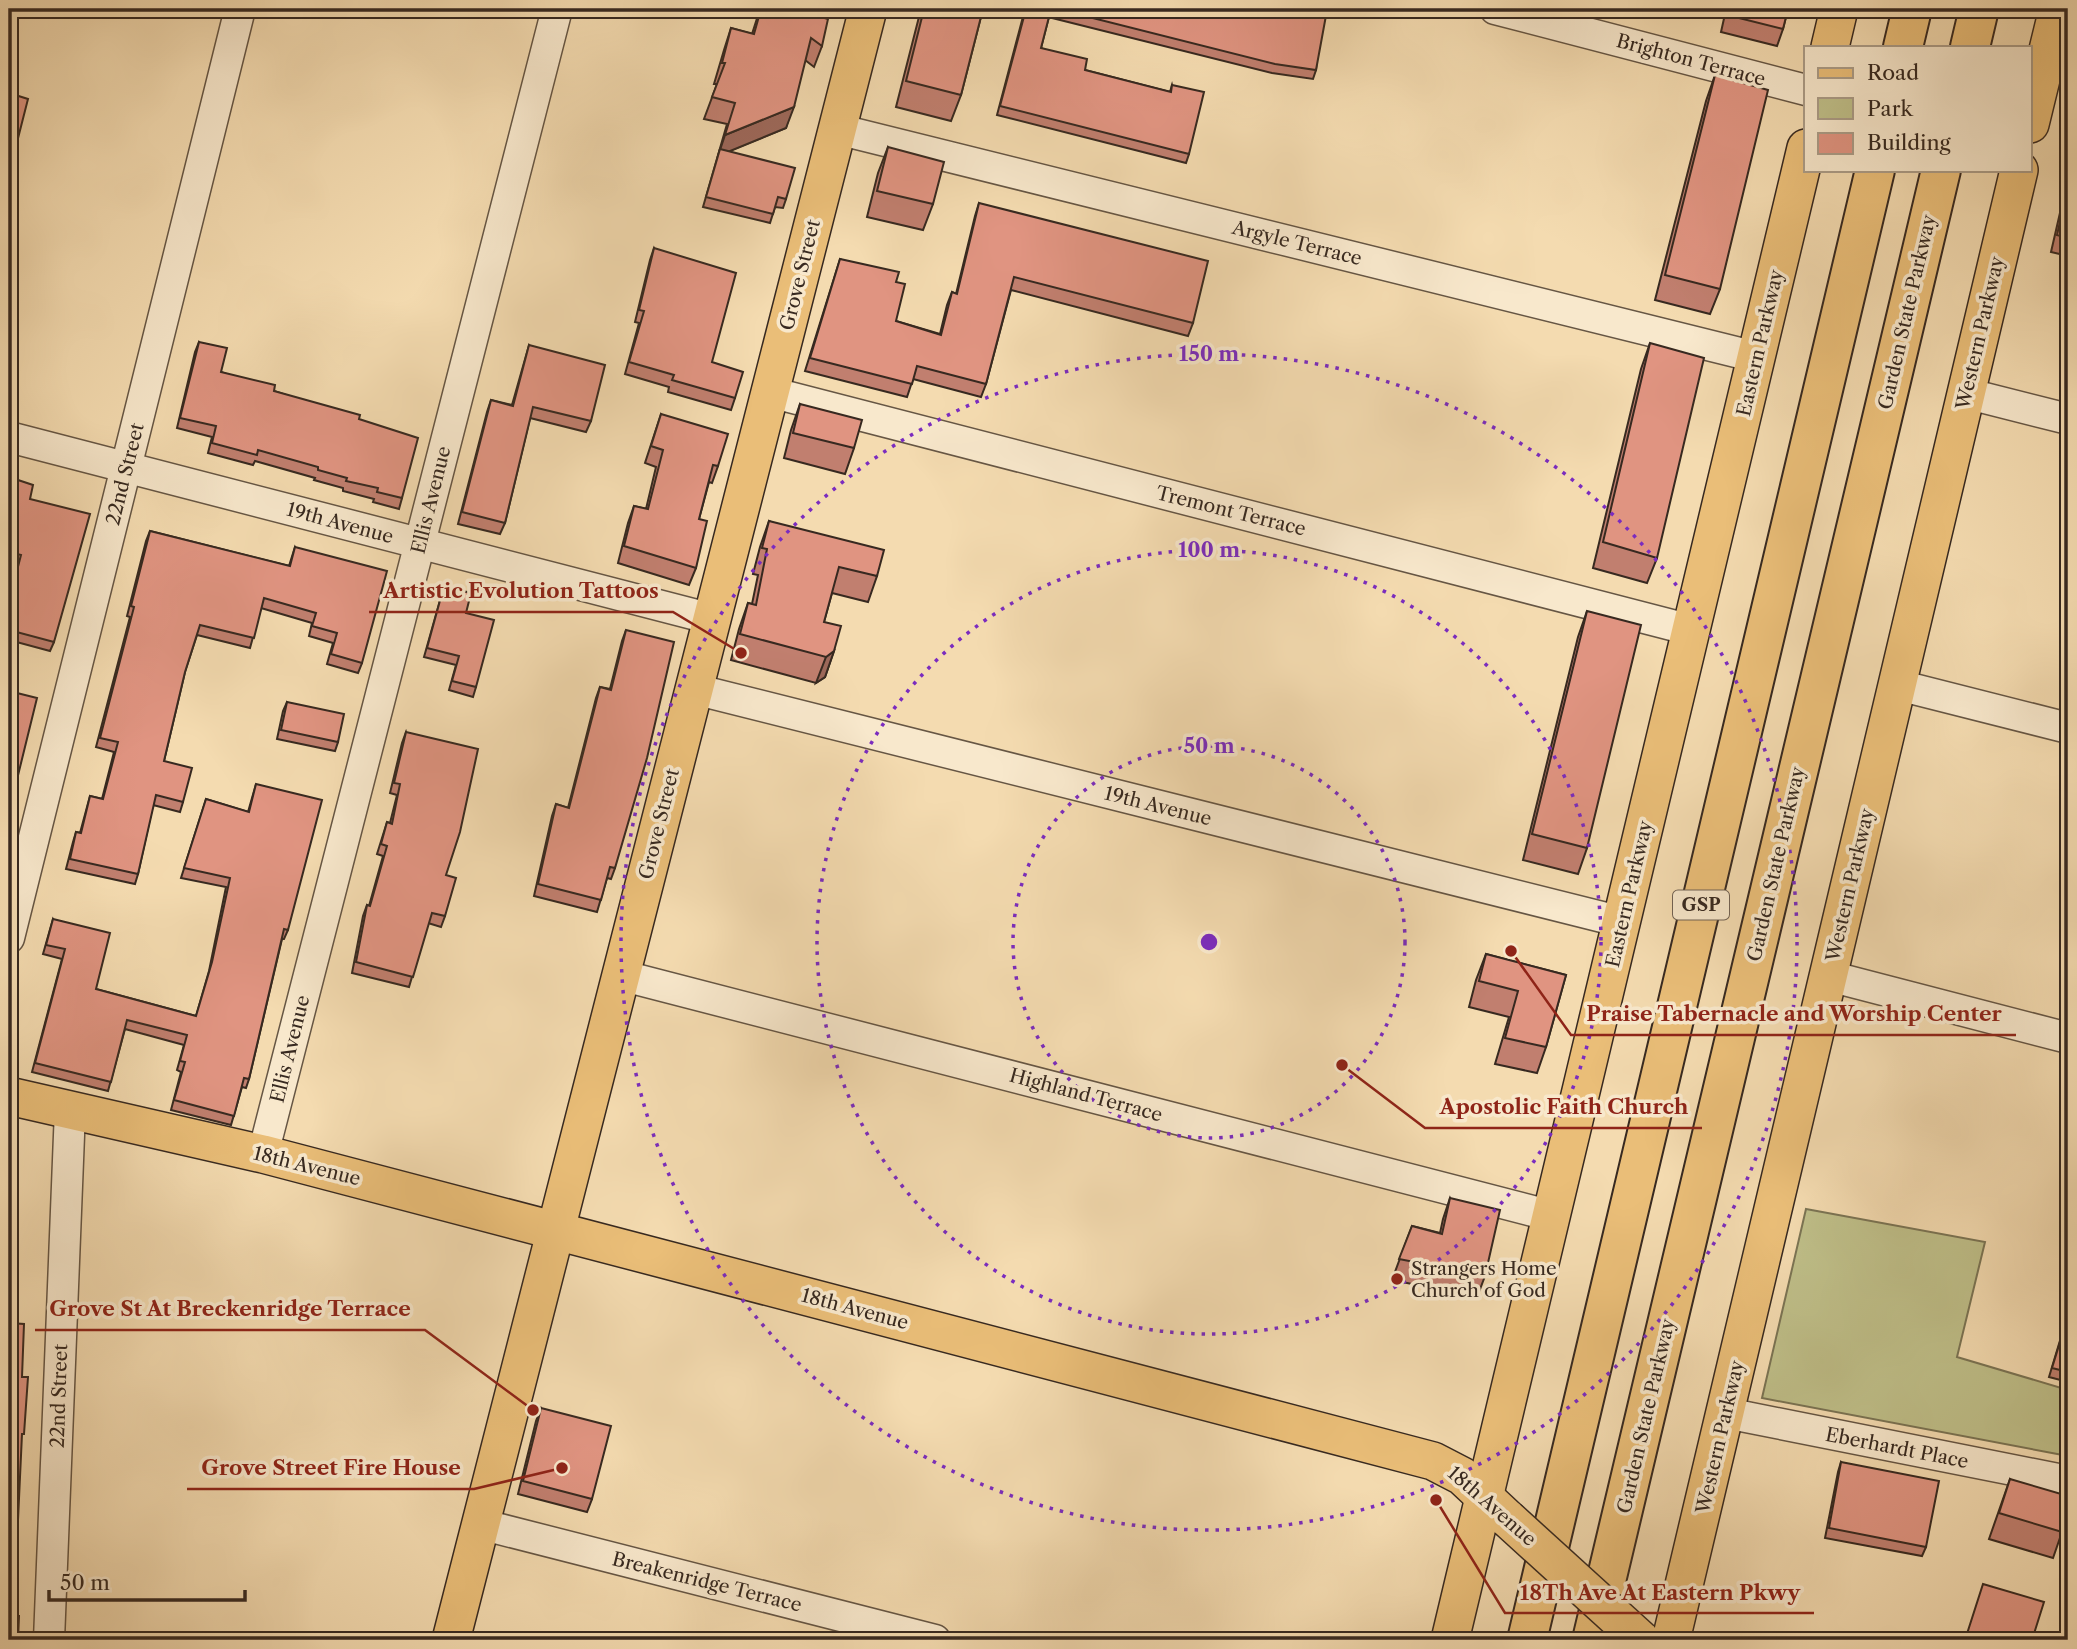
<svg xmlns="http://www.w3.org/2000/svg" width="2077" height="1649" font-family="'Libre Caslon Text',serif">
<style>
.green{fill:#bfbf89;stroke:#7b7454;stroke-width:2}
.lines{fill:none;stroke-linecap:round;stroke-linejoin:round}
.minor-casing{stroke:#665644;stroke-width:33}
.major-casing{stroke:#372920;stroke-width:40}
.highway-casing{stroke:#372920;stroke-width:42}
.minor{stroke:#f8e8cc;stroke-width:30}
.major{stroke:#eabe78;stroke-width:37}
.highway{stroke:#eabe78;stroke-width:38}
.major-bridge-casing{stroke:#372920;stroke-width:40;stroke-linecap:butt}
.major-bridge{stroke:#eabe78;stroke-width:37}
.wall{fill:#c17f6f;stroke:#372920;stroke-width:2}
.shaded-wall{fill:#9d685a;stroke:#372920;stroke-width:2}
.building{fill:#e09481;stroke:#372920;stroke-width:2}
.ring{fill:none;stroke:#7b2cbf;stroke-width:3.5;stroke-dasharray:3.5 7}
.poi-dot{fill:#8f2418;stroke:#f8e8cc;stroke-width:2.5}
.labels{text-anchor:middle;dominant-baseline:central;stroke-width:7;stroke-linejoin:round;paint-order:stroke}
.shield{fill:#f8e8cc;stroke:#716254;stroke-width:2}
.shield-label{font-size:18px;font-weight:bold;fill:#372920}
.street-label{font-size:19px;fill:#372920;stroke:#f8e8cc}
.poi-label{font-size:19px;fill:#372920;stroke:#f8e8cc;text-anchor:start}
.centre{fill:#7b2cbf;stroke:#f8e8cc;stroke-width:3.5}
.ring-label{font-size:21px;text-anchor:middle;font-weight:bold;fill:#7b2cbf;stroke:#f8e8cc;stroke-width:7;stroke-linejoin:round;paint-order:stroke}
.leader{fill:none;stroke:#8f2418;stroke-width:2.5}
.callout-dot{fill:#8f2418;stroke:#f8e8cc;stroke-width:2.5}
.callout-label{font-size:21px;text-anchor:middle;font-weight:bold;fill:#8f2418;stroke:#f8e8cc;stroke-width:7;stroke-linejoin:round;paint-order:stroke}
</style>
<rect width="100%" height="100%" fill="#f4dbb0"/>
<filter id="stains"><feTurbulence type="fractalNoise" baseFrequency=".00286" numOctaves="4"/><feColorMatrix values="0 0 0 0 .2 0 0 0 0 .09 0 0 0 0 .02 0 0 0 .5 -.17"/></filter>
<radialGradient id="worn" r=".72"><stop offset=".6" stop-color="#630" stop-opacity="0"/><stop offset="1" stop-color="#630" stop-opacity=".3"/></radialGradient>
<path class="green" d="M1806 1209 1985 1242 1957 1357 2068 1390V1456L1762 1398Z"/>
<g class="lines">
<g class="minor-casing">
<g id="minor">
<path d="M1495 9 1806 90"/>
<path d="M837 129 1756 357"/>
<path d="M770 392 1691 630"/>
<path d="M1965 393 2068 419"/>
<path d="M9 437 712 619"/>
<path d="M1898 685 2068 728"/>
<path d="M694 689 1622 922"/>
<path d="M9 938 240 9"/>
<path d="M620 975 1552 1216"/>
<path d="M1829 976 2068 1038"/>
<path d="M263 1154 557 9"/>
<path d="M1726 1413 2068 1481"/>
<path d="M480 1524 935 1640"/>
<path d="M49 1640 70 1110"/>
</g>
</g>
<g class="major-casing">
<g id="major">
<path d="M1830 47 1839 9"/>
<path d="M2030 124 2058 9"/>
<path d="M9 1096 263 1154 1433 1461 1462 1476 1508 1519"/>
<path d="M451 1640 868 9"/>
<path d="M1450 1640 1806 148"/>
<path d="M1671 1640 2019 170"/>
</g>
</g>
<g class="highway-casing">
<g id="highway">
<path d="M1903 47 1912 9"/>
<path d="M1970 47 1979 9"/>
<path d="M1527 1640 1875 170"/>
<path d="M1592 1640 1941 170"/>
</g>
</g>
<use href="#minor" class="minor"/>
<use href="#major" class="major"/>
<use href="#highway" class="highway"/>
<g class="major-bridge-casing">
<path id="major-bridge" d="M1508 1519 1641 1640"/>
</g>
<use href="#major-bridge" class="major-bridge"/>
</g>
<g class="wall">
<path d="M760 9H794L822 46 814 67 805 60 786 128 729 151 786 199 783 208 775 207 770 223 703 207 727 124 704 119 717 84H714L724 50 731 28 752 34Z"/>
<path d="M921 9H983L961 95 951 121 896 107Z"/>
<path d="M1025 9H1051L1041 48 1085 70 1170 92 1172 85 1189 154 1186 163 997 115Z"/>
<path d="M1054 9H1322L1316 70 1313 79 1272 73 1052 18Z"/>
<path d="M1696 9H1788L1783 29 1777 46 1721 32 1725 14Z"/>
<path d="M1715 75 1720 289 1710 314 1655 300 1706 101Z"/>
<path d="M9 93 15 150 12 159H9Z"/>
<path d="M888 147 933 204 923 230 867 217 878 173Z"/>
<path d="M2068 178V256L2051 252Z"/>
<path d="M979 203 1193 323 1188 336 1011 290 986 384 981 397 913 379 907 397 805 371 840 259 896 282V321L940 334 947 305 952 292 956 294 975 216Z"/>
<path d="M654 248 712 362 735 398 731 410 668 392 669 387 625 374 639 323 635 322 650 260Z"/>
<path d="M199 342 221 372 274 391 359 419 402 498 399 509 373 502 374 499 343 491V488L314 480 315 478 255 461 253 465 208 453 212 437 177 428 195 352Z"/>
<path d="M1650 343 1657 558 1647 583 1593 568 1641 369Z"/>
<path d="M529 345 591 421 586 432 530 418 505 523 500 534 458 524 487 412 491 400 512 405Z"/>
<path d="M800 404 854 448 845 474 784 458 791 430Z"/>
<path d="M661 414 718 466 712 483 709 482 699 519 696 568 689 585 618 563 628 523 634 506 646 509 656 467 645 463Z"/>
<path d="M9 477 30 499 54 642 50 651 9 640V597L18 564 9 562Z"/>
<path d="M769 521 877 576 868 602 832 593 824 622 834 651 825 677 816 683 731 660 739 629 748 603 752 604 758 575 753 574 760 547Z"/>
<path d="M150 531 289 566 295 547 362 663 358 673 327 664 333 643 309 636 312 623 261 608 250 648 197 635 185 672 164 761 183 802 180 812 153 805 138 874 135 884 66 869 73 842 76 832 80 833 90 796 102 799 114 752 96 747 130 617 127 616 146 541Z"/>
<path d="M444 586 466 613 476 687 473 697 449 690 456 665 424 657Z"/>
<path d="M1587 611V848L1578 874 1523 860 1578 637Z"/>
<path d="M626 630 615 868 611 879 607 878 597 912 534 896 552 816 556 804 568 808 596 698 600 687 610 689 622 641Z"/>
<path d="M287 702 338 742 335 751 277 739 283 711Z"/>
<path d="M406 732 446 875 445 916 441 927 428 923 409 987 352 973 363 916 367 905 369 906 383 856 377 854 387 822 390 823 397 795 390 793 402 743Z"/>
<path d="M256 784 288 930 284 939H282L249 1079 246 1088 242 1087 231 1125 171 1110 181 1072 177 1070 184 1045 125 1029 108 1091 32 1072 62 959 43 954 53 919 96 989 196 1016 209 971 226 887 181 878 206 799 248 812Z"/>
<path d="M1486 954 1566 975 1546 1047 1537 1073 1495 1064 1509 1017 1469 1007 1476 980Z"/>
<path d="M2068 1105V1127L2063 1125Z"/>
<path d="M1450 1198 1485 1276 1477 1297 1392 1280 1412 1226 1440 1233 1443 1219Z"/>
<path d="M2068 1314V1382L2049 1377Z"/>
<path d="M541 1408 592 1499 587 1512 518 1494 536 1421Z"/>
<path d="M1841 1462 1926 1547 1922 1556 1825 1538 1838 1472Z"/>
<path d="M2010 1479 2062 1532 2053 1558 1989 1539Z"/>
</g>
<g class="shaded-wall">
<path d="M794 107 786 128 718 156 720 149 718 156 725 135Z"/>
<path d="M834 651 825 677 816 683 826 657Z"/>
</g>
<g class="building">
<path d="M761 9H794L828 19 822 46 811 38 794 107 725 135 735 103 712 97 725 63H722L731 28 754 34Z"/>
<path d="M924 9H983L961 95 906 81Z"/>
<path d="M1026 9H1051L1041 48 1087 59 1085 70 1171 92 1172 85 1204 92 1189 154 1000 106Z"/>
<path d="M1057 9H1322L1327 10 1316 70 1275 64Z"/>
<path d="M1729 9H1788L1783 29 1727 15Z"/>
<path d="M1715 75 1768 90 1720 289 1665 275Z"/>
<path d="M9 93 28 99 15 150 9 149Z"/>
<path d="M888 147 944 162 933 204 877 191Z"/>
<path d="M720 149 795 168 786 199 778 197 773 214 706 197Z"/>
<path d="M2068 187V238L2057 235Z"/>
<path d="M979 203 1208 261 1193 323 1014 277 986 384 917 366 912 384 810 358 840 259 899 272 896 282 905 284 896 321 941 335 952 292 957 294Z"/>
<path d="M654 248 736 273 712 362 743 372 735 398 672 380 674 375 629 362 644 311 639 310Z"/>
<path d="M199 342 227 348 221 372 275 385 274 391 360 415 359 419 418 438 402 498 377 492 378 488 346 481 347 478 318 470V467L258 450 257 455 212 443 216 426 180 418Z"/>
<path d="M1650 343 1704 358 1657 558 1603 542Z"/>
<path d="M529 345 605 365 591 421 533 407 505 523 462 512 491 400 513 406Z"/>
<path d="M800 404 862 420 854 448 793 433Z"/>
<path d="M661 414 728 434 718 466 713 465 699 519 707 521 696 568 624 546 634 506 648 509 663 450 651 446Z"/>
<path d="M9 477 33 485 30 499 90 514 54 642 9 630V597L10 598 21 555 9 552Z"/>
<path d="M769 521 884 550 877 576 839 567 824 622 841 626 834 651 826 657 740 634 748 603 756 605 767 549 762 548Z"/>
<path d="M150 531 290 566 295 547 387 571 362 663 331 654 337 633 312 626 316 613 264 598 254 638 200 625 185 672 164 761 192 768 183 802 156 795 138 874 70 859 76 832 81 833 90 796 103 799 118 742 100 738 134 607 131 606Z"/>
<path d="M444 586 471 593 466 613 494 620 476 687 452 681 459 656 427 648Z"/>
<path d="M1587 611 1641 625 1587 848 1532 834Z"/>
<path d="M626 630 674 642 647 758 615 868 610 867 601 900 538 884 556 804 569 808 600 687 611 690Z"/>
<path d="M9 691 37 698 9 812Z"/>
<path d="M287 702 344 714 338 742 281 730Z"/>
<path d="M406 732 478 749 460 832 446 875 456 878 445 916 432 913 413 977 356 962 367 905 370 906 387 846 381 844 387 822 392 824 400 784 394 783Z"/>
<path d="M256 784 322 800 288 930 284 929 249 1079 244 1078 234 1116 174 1100 185 1062 180 1061 187 1035 127 1020 111 1082 35 1063 65 949 46 945 53 919 110 933 96 989 196 1016 212 962 230 878 184 868 206 799 249 812Z"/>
<path d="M1486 954 1566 975 1546 1047 1505 1038 1518 991 1479 981Z"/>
<path d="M1450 1198 1500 1210 1485 1276 1399 1259 1412 1226 1442 1234Z"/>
<path d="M9 1255H11L9 1313Z"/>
<path d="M2068 1316V1372L2052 1368Z"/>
<path d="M9 1323 24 1324 22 1377H28L24 1434H22L16 1563 15 1616H19L18 1640H9Z"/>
<path d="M541 1408 611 1426 592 1499 523 1481Z"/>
<path d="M1841 1462 1939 1481 1926 1547 1829 1528Z"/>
<path d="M2010 1479 2068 1496V1512L2062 1532 1999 1513Z"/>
<path d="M1983 1584 2044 1602 2032 1640H1965Z"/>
</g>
<g class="ring">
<circle cx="1209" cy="942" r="196"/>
<circle cx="1209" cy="942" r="392"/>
<circle cx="1209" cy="942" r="588"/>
</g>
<circle class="poi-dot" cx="1397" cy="1279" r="7"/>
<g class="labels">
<rect class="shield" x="1673" y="890.5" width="56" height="29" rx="5"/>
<g class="shield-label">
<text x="1701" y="905">GSP</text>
</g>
<g class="street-label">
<text transform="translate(1691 60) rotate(15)">Brighton Terrace</text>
<text transform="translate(1297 243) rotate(14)">Argyle Terrace</text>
<text transform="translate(800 275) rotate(-76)">Grove Street</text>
<text transform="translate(1907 312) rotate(-77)">Garden State Parkway</text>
<text transform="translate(1980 333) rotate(-77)">Western Parkway</text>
<text transform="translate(1760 343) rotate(-77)">Eastern Parkway</text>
<text transform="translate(125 474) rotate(-76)">22nd Street</text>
<text transform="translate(431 500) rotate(-76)">Ellis Avenue</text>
<text transform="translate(1231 511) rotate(14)">Tremont Terrace</text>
<text transform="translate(340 523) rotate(15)">19th Avenue</text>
<text transform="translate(1158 806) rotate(14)">19th Avenue</text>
<text transform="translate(659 824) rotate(-76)">Grove Street</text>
<text transform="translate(1776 864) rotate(-77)">Garden State Parkway</text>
<text transform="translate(1850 885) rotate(-77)">Western Parkway</text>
<text transform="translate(1629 894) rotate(-77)">Eastern Parkway</text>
<text transform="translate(290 1049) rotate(-76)">Ellis Avenue</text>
<text transform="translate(1086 1095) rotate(15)">Highland Terrace</text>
<text transform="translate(307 1166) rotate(14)">18th Avenue</text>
<text transform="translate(855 1309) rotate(15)">18th Avenue</text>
<text transform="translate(59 1396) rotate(-88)">22nd Street</text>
<text transform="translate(1646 1416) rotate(-77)">Garden State Parkway</text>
<text transform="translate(1720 1437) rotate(-77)">Western Parkway</text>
<text transform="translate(1897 1448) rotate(11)">Eberhardt Place</text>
<text transform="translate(1492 1506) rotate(41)">18th Avenue</text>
<text transform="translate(707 1582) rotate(14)">Breakenridge Terrace</text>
</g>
<g class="poi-label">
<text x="1411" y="1268">Strangers Home<tspan x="1411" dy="22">Church of God</tspan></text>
</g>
</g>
<circle cx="1209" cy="942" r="10" class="centre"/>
<g class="ring-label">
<text x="1209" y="361">150 m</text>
<text x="1209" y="557">100 m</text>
<text x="1209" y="753">50 m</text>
</g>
<path class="leader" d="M741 653L673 612H369M1511 951L1571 1035H2016M1342 1065L1425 1128H1702M533 1410L425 1330H35M562 1468L474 1489H187M1436 1500L1505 1613H1814"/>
<g class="callout-dot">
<circle cx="741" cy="653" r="7"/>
<circle cx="1511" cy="951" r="7"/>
<circle cx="1342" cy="1065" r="7"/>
<circle cx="533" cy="1410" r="7"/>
<circle cx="562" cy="1468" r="7"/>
<circle cx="1436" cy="1500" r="7"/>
</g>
<g class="callout-label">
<text x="521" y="598">Artistic Evolution Tattoos</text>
<text x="1794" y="1021">Praise Tabernacle and Worship Center</text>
<text x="1564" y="1114">Apostolic Faith Church</text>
<text x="230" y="1316">Grove St At Breckenridge Terrace</text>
<text x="331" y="1475">Grove Street Fire House</text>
<text x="1660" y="1600">18Th Ave At Eastern Pkwy</text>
</g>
<rect width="2077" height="1649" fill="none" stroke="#f4dbb0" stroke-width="35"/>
<rect x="10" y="10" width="2056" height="1628" fill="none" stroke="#372920" stroke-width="3.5"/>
<rect x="18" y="18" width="2042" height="1614" fill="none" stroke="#372920" stroke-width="2"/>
<rect x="1804" y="46" width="228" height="126" fill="#f8e8cc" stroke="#ab9c87" stroke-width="2"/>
<rect x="1818" y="68" width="35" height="10" fill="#eabe78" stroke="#ab9c87" stroke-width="2"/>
<text x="1867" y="80" font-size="21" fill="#372920">Road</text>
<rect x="1818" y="98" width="35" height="21" fill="#bfbf89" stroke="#ab9c87" stroke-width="2"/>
<text x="1867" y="116" font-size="21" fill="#372920">Park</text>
<rect x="1818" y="133" width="35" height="21" fill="#e09481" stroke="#ab9c87" stroke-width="2"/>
<text x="1867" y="150" font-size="21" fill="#372920">Building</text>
<path d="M49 1590v10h196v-10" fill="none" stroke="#372920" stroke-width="3.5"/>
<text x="60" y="1590" font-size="21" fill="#372920" stroke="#f8e8cc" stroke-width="5" paint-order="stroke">50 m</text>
<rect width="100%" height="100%" filter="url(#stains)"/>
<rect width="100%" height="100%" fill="url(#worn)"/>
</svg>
